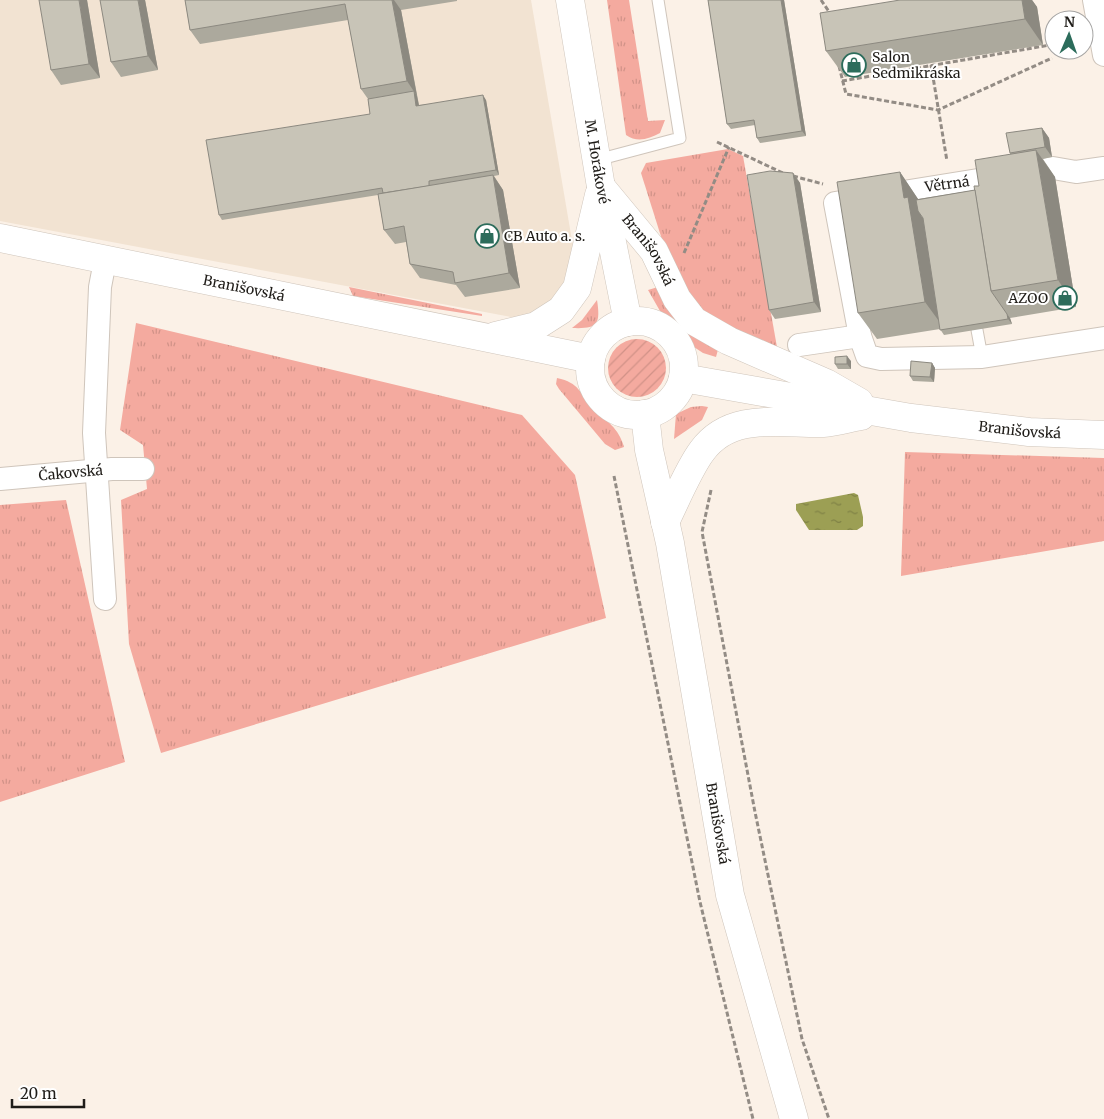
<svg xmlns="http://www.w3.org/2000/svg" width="1104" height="1119" font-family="Merriweather,serif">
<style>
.built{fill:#f2e3d2}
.grass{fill:url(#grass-tufts)}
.garden{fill:url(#garden-furrows)}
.water{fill:url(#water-ripples)}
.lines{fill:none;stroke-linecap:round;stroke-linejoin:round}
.service-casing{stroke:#cfc5bb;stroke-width:13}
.minor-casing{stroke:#cfc5bb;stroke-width:24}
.tertiary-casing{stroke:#cfc5bb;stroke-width:29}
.path{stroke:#938c85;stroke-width:3;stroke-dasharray:5 2.5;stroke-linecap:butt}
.service{stroke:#fff;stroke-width:11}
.minor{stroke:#fff;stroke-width:22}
.tertiary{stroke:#fff;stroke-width:28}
.wall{fill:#aca99d}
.shaded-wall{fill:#8c8980}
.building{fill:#c8c4b7;stroke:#8c8980}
.labels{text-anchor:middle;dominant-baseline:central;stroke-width:4;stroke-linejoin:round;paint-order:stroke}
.poi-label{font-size:14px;fill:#1f1c18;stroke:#fff;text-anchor:start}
.street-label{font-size:14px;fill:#1f1c18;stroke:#fff}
</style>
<defs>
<pattern id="grass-tufts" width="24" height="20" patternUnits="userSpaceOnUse" patternTransform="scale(1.25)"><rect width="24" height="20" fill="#f4aa9f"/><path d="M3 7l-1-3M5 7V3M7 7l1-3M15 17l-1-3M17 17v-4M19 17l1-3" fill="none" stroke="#d19288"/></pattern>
<pattern id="garden-furrows" width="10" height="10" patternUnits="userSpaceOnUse" patternTransform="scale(1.25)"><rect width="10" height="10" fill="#f4aa9f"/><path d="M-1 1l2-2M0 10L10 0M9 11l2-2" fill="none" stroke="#d19288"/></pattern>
<pattern id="water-ripples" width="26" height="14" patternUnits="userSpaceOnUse" patternTransform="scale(1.25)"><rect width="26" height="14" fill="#9c9f54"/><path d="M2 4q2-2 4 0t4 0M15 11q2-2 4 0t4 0" fill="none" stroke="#7f8145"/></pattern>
</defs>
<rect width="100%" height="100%" fill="#fbf1e7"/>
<path class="built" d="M0 0H531L583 305 532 321 0 221Z"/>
<g class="grass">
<path d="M607 0H629L648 121 665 120 660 133C649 139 637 143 626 135Z"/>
<path d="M728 149 743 156 780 364 733 354 670 265 641 173 646 163Z"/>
<path d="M349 287 482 314V316L353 296Z"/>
<path d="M658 287 719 346 716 357 703 353 694 347 675 323 660 311 648 290Z"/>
<path d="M597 300C601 325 597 329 572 328L582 320Z"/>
<path d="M136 323 522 415 575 475 606 618 161 753 129 644 121 500 147 489 143 445 120 430Z"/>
<path d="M557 378C580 383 579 393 593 407 606 421 619 428 624 447L615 450 605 444 559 389 556 384Z"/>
<path d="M702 406 708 407 702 420 674 439 676 414 691 407Z"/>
<path d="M905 452 1104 458V541L901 576Z"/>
<path d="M66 500 125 762 0 802V505Z"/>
</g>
<circle class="garden" cx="637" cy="368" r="29"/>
<path class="water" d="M854 493 858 495 863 517V526L857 530H809L796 510V504Z"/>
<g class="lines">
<g class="service-casing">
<g id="service">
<path d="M597 160 680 138 658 0"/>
<path d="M977 330 982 357"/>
</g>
</g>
<g class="minor-casing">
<g id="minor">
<path d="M1094 0 1104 55"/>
<path d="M1104 168 1076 172 1053 168 835 203 860 336 867 356 881 359 982 357 1104 338"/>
<path d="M105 261 100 287 94 433 105 599"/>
<path d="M799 345 860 336"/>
<path id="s1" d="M0 479 112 469H143"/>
</g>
</g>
<g class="tertiary-casing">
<g id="tertiary">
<path id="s2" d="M570 0 601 187 628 322"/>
<path id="s3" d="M601 187 654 251 677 299 694 321 729 341 826 383 859 402"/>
<path id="s4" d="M0 238 591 359"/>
<circle cx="637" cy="368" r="47"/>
<path d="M495 336 536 326 561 310 577 288 599 195"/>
<path id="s5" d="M683 378 911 418 1029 432 1104 435"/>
<path id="s6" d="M645 414 649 450 670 543 730 895 794 1119"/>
<path d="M665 522C675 502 689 468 702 451 731 411 782 424 823 423 836 422 849 418 861 416"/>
</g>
</g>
<g class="path">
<path d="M821 0 830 13"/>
<path d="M931 65 947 161"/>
<path d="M839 66 846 94 938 110 1052 58"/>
<path d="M842 81 1050 45"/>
<path d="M717 142 785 174"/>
<path d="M793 176 823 184"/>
<path d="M684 253 729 147"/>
<path d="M614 476 700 902 753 1119"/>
<path d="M711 490 702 532 755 812 802 1039 829 1119"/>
</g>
<use href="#service" class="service"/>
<use href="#minor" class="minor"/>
<use href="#tertiary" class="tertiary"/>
</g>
<g class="wall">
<path d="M87 0 100 78 61 85 51 70Z"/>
<path d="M145 0 158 70 121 77 111 62Z"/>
<path d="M185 0H457V1L401 10 419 105 486 100 499 175 494 176 503 190 520 288 465 297 456 285 420 278 410 264 406 242 395 244 384 230 378 195 222 220 219 215 370 114 368 99 361 89 348 20 200 44 190 30Z"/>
<path d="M708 0H784L806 136 760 143 757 138 755 125 731 129 727 124Z"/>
<path d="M900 0H1032L1037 7 1043 45 845 77 826 51Z"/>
<path d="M1042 128 1049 138 1052 157 1043 159 1055 177 1076 307 1010 318 1012 324 944 335 940 329 877 339 858 313 900 172 918 199 975 190 1010 154V153Z"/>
<path d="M793 173 800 183 821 312 775 319 769 310Z"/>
<path d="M851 361V369H838L835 364Z"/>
<path d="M932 363 935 368 934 382 913 381 910 376Z"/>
</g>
<g class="shaded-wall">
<path d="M79 0H87L100 78 89 64Z"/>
<path d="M138 0H145L158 70 148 56Z"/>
<path d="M392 0H394L401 10 417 96 407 81Z"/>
<path d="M781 0H784L806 136 802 131Z"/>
<path d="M1022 0H1032L1037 7 1043 45 1025 19Z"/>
<path d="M414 91 417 96 420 111 416 106Z"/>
<path d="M483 95 486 100 499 175 496 170Z"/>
<path d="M1042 128 1049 138 1052 157 1045 147Z"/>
<path d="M1036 150 1055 177 1076 307 1058 280Z"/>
<path d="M900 172 918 199 921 216 927 223 944 328 925 302 904 198Z"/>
<path d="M793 173 800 183 821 312 814 302Z"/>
<path d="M493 175 503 190 520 288 509 273Z"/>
<path d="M1007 314 1010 318 1012 324 1008 319Z"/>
<path d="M847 356 851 361V369L847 364Z"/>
<path d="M932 363 935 368 934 382 930 377Z"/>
</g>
<g class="building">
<path d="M39 0H79L89 64 51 70Z"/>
<path d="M100 0H138L148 56 111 62Z"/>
<path d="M185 0H392L407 81 361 89 345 4 190 30Z"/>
<path d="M708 0H781L802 131 757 138 754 120 727 124Z"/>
<path d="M900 0H1022L1025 19 826 51 820 13Z"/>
<path d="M414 91 416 106 483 95 496 170 429 181V186L383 193 382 188 219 215 206 140 370 114 368 99Z"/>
<path d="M1042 128 1045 147 1010 153 1006 133Z"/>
<path d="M1036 150 1058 280 991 291 974 186H979L975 160Z"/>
<path d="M770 171 793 173 814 302 769 310 747 175Z"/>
<path d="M900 172 904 198 908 197 925 302 858 313 837 182Z"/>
<path d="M493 175 509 273 455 283 453 272 410 264 404 226 384 230 378 194Z"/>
<path d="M975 190 991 291 1007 314 1008 319 940 330 923 218 918 211 916 200Z"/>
<path d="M847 356V364H835V357Z"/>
<path d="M911 361 932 363 930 377 910 376Z"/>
</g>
<defs>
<g id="shop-ring" transform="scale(1.25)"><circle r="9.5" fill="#fff" stroke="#2c6c5b" stroke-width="1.5"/><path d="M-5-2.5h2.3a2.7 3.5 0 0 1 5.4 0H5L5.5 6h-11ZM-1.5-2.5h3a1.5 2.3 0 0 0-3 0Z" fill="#2c6c5b"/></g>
</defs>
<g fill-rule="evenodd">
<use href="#shop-ring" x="854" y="65"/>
<use href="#shop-ring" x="487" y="236"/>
<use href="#shop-ring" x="1065" y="298"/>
</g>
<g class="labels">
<g class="poi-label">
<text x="872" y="57">Salon<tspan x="872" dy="16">Sedmikráska</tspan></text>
<text x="504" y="236">CB Auto a. s.</text>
<text x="1048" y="298" text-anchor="end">AZOO</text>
</g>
<g class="street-label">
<text stroke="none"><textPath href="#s2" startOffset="164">M. Horákové</textPath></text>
<text transform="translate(947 184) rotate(-8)">Větrná</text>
<text stroke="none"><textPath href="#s3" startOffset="79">Branišovská</textPath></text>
<text stroke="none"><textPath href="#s4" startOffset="249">Branišovská</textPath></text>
<text stroke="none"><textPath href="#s5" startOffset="341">Branišovská</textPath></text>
<text stroke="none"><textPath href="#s1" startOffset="71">Čakovská</textPath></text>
<text stroke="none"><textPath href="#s6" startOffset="416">Branišovská</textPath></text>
</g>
</g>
<g transform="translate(1069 35) rotate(2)"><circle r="24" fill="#ffffff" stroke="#a5a4a3"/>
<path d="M0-4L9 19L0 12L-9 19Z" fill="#2c6c5b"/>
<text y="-8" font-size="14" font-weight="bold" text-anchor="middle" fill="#1f1c18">N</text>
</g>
<path d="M12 1099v8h72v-8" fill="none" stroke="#1f1c18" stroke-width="2.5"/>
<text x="20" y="1099" font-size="15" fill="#1f1c18" stroke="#ffffff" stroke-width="4" paint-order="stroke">20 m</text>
</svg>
